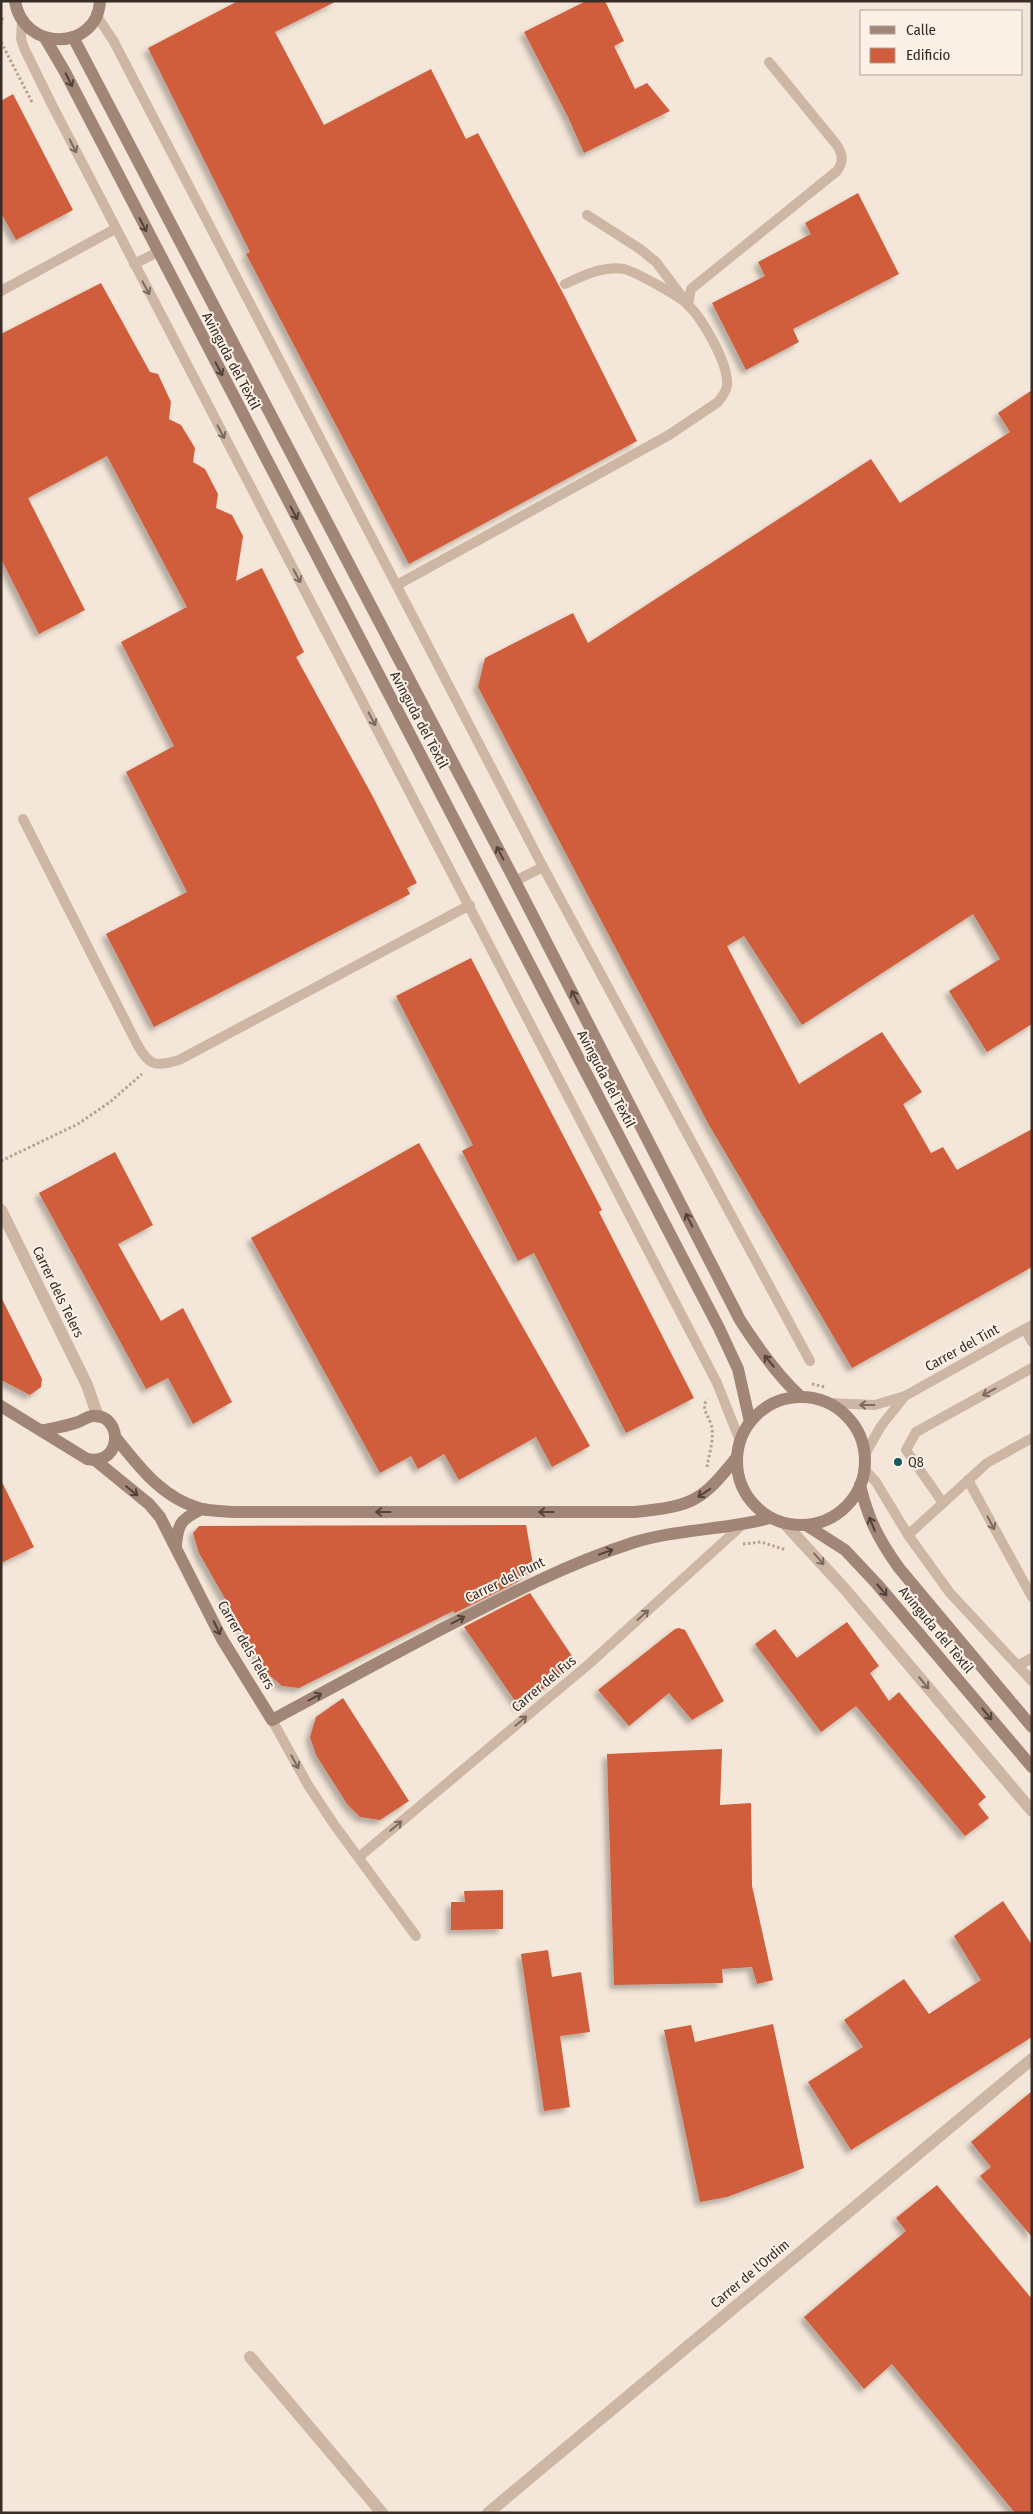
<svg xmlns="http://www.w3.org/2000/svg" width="1033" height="2514" font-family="'Fira Sans Condensed',sans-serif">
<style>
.building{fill:#d05d3b;filter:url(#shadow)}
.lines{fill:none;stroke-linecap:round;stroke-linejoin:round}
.path{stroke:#b9a08e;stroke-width:3;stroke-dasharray:2.5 2.5;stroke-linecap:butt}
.lane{stroke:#cdb6a4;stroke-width:10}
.street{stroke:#cdb6a4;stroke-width:12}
.secondary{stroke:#a18576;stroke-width:12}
.oneway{stroke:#52423b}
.oneway2{stroke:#7b6a5f}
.poi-dot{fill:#18595d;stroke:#fbf1e6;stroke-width:2}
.labels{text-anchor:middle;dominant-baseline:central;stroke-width:4;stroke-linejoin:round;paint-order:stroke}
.street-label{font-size:14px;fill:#382c27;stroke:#fbf1e6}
.poi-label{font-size:14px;fill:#382c27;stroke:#fbf1e6;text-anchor:start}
</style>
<defs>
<filter id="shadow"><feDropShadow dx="-4.5" dy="4.5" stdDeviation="2.5" flood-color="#0004"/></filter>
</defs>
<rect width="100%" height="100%" fill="#f4e7d9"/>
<g class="building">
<path d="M238 1H337L275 32 324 125 431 69 466 139 478 133 566 299 637 441 409 564 246 254 250 252 148 48Z"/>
<path d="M586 1H605L624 41 614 46 635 89 647 83 670 111 584 153 568 117 524 32Z"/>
<path d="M13 94 73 210 16 240 1 213V101Z"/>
<path d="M858 193 899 274 793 329 799 342 746 370 712 303 765 276 758 262 811 234 805 223Z"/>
<path d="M101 283 150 372 158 374 171 402 169 419 181 425 195 448 193 462 205 469 218 494 216 508 232 515 243 536 236 581 262 568 304 652 296 657 372 795 417 883 407 888 410 894 154 1027 106 934 187 892 126 772 174 746 121 642 187 607 107 456 28 498 85 610 39 634 1 559V334Z"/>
<path d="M1032 390V1024L987 1052 949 991 1000 959 973 914 802 1025 744 936 727 946 799 1084 882 1032 922 1092 903 1104 931 1153 943 1147 957 1170 1032 1129V1267L852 1368 709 1125 478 687 485 658 573 613 588 643 871 459 900 503 1010 432 998 413Z"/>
<path d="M471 958 602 1210 599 1212 694 1398 626 1433 534 1253 518 1261 462 1151 473 1145 396 996Z"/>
<path d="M419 1143 590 1446 552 1467 536 1437 459 1480 444 1454 418 1469 411 1456 380 1473 251 1238Z"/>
<path d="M115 1152 153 1225 118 1244 161 1321 183 1308 232 1402 193 1424 168 1378 146 1389 39 1193Z"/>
<path d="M1 1297 42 1379 41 1387 30 1395 1 1380Z"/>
<path d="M1 1480 34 1547 1 1563Z"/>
<path d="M526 1525 534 1570 519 1577 521 1580 455 1613 453 1611 299 1688 282 1686 268 1674 199 1553 193 1533 199 1526Z"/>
<path d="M530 1593 576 1662 520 1708 464 1627Z"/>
<path d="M847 1622 879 1666 870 1673 889 1701 899 1692 986 1797 978 1804 989 1818 965 1836 856 1706 821 1732 755 1644 775 1629 797 1658Z"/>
<path d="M679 1628 685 1630 724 1701 692 1720 669 1693 629 1726 598 1690 675 1629Z"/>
<path d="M343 1698 409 1801 380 1820 360 1817 347 1804 316 1755 310 1737 316 1717Z"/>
<path d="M722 1749 720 1805 751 1803 752 1886 773 1980 757 1984 752 1967 722 1969 723 1983 614 1985 607 1754Z"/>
<path d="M503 1890V1929L451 1930V1902H465L464 1891Z"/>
<path d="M1003 1901 1032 1945V2037L851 2150 808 2082 863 2047 844 2020 904 1979 929 2014 981 1980 954 1936Z"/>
<path d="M548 1950 552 1977 581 1972 590 2032 560 2036 570 2107 544 2111 521 1954Z"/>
<path d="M773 2024 804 2168 727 2197 700 2202 664 2030 691 2025 695 2042Z"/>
<path d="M1032 2091V2237L980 2176 991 2167 971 2142Z"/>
<path d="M937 2185 1032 2299V2513H1015L892 2364 864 2389 804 2317 906 2231 896 2218Z"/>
</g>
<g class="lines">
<g class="path">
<path d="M1 25 3 16"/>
<path d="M1 42 33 104"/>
<path d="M1 1161 78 1124 110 1102 142 1074"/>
<path d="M812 1384 825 1387"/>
<path d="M707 1467C709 1453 715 1438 711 1424 708 1415 701 1409 707 1399"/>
<path d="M743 1544 761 1542 786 1550"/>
</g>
<g class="lane">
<path d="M96 15 113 40 543 867 810 1361"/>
<path d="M22 22 21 39 24 48 51 103 717 1383 740 1441"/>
<path d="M587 215 640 249 656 262 683 298"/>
<path d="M134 264 158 252"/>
<path d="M1 291 115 229"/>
<path d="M688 305 691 289 837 171C844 161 843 154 836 144L769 62"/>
<path d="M397 585 669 435 718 402C722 397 726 392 727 386 729 364 703 319 687 304 679 296 636 272 624 269 603 265 583 276 565 284"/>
<path d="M23 819 137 1044C149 1066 155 1067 179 1060L470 905"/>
<path d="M515 881 543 867"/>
<path d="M1025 1329 1032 1342"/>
<path d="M828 1403 875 1405 905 1396 1032 1325"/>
<path d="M864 1456 881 1426 905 1396"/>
<path d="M865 1470 876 1482 908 1535 950 1593 1032 1681"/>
<path d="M968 1480 1032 1597"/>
<path d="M943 1503 906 1450 916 1432 1032 1368"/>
<path d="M908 1535 987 1463 1032 1438"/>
<path d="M1019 1665 1032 1658"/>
<path d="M272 1720 308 1785 333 1823 416 1936"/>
<path d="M359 1857 589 1664 741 1526"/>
</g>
<g class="street">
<path d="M1 1210 87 1385 98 1417"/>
<path d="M785 1524 844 1588 1032 1811"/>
<path d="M250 2357 382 2513"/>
<path d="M488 2513 1032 2059"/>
</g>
<g class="secondary">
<path d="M15 1C23 52 97 52 100 1"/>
<path d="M73 37 515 881 740 1320C758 1348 777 1375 801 1397"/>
<path d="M45 38 65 72 719 1328 738 1369 750 1422"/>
<circle cx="801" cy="1461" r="64"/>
<path d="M1 1406 87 1459C124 1466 123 1413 92 1416 86 1417 82 1421 78 1422 67 1426 55 1428 44 1430"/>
<path d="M116 1438C139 1467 163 1499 202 1509 212 1511 223 1511 233 1512H635C693 1506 701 1502 737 1457"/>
<path d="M95 1460 149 1504 160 1517 222 1639 272 1720C327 1690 381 1661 436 1632 500 1599 564 1565 632 1543 677 1529 725 1530 770 1518"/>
<path d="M860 1485C868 1519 879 1540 899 1568L1032 1727"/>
<path d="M806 1525 845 1550 877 1584 1032 1767"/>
<path d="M176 1545C178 1522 182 1519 202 1509"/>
</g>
</g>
<defs><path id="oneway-shaft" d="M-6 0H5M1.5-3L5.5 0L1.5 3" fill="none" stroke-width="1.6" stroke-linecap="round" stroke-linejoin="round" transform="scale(1.25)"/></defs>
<g class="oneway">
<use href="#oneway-shaft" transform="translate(69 80) rotate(63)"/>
<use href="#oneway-shaft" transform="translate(143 225) rotate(63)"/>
<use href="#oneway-shaft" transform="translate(219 369) rotate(62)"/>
<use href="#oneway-shaft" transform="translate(294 513) rotate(62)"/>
<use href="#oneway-shaft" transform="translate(500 853) rotate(-118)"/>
<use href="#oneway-shaft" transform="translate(575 997) rotate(-117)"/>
<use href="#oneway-shaft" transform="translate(689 1220) rotate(-117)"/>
<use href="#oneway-shaft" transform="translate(769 1361) rotate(-130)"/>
<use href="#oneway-shaft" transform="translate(132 1491) rotate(39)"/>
<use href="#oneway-shaft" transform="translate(704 1493) rotate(146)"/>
<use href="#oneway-shaft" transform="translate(383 1512) rotate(-180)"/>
<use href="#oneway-shaft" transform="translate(546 1512) rotate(-180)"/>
<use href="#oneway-shaft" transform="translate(872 1524) rotate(-113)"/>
<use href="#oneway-shaft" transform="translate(606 1552) rotate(-20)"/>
<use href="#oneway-shaft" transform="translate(882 1590) rotate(50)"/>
<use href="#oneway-shaft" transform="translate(458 1620) rotate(-28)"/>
<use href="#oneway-shaft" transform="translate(217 1628) rotate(64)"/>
<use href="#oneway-shaft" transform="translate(315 1697) rotate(-28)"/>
<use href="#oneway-shaft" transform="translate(987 1714) rotate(50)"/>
</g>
<g class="oneway2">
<use href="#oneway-shaft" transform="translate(73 146) rotate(63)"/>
<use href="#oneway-shaft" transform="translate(146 288) rotate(62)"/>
<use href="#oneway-shaft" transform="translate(221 432) rotate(62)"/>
<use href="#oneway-shaft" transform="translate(297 576) rotate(62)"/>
<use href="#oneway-shaft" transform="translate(372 719) rotate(62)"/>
<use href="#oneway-shaft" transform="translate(989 1392) rotate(151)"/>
<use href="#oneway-shaft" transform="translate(867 1405) rotate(-180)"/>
<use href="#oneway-shaft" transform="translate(991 1523) rotate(62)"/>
<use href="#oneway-shaft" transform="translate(819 1559) rotate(49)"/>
<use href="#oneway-shaft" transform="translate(643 1615) rotate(-42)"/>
<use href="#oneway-shaft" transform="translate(924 1683) rotate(50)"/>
<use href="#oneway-shaft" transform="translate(521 1721) rotate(-40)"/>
<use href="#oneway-shaft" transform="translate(295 1762) rotate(61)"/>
<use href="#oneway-shaft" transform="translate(396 1826) rotate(-40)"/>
</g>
<circle class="poi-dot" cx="898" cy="1462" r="5"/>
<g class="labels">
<g class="street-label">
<text transform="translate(231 361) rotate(62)">Avinguda del Tèxtil</text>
<text transform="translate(419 720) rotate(62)">Avinguda del Tèxtil</text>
<text transform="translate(606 1079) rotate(62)">Avinguda del Tèxtil</text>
<text transform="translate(58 1292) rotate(64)">Carrer dels Telers</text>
<text transform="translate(962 1348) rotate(-29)">Carrer del Tint</text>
<text transform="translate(505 1580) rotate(-26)">Carrer del Punt</text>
<text transform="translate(936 1630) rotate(50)">Avinguda del Tèxtil</text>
<text transform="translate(246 1645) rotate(60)">Carrer dels Telers</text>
<text transform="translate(544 1684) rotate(-40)">Carrer del Fus</text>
<text transform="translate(750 2274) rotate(-40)">Carrer de l'Ordim</text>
</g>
<g class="poi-label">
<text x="908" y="1462">Q8</text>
</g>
</g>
<rect width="1033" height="2514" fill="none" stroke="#382c27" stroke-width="5"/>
<rect x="860" y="10" width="162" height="65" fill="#fbf1e6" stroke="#ada29a"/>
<rect x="870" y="26" width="25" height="8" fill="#a18576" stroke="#ada29a"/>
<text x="906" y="35" font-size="15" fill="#382c27">Calle</text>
<rect x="870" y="48" width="25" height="15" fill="#d05d3b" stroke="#ada29a"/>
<text x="906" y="60" font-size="15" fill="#382c27">Edificio</text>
</svg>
